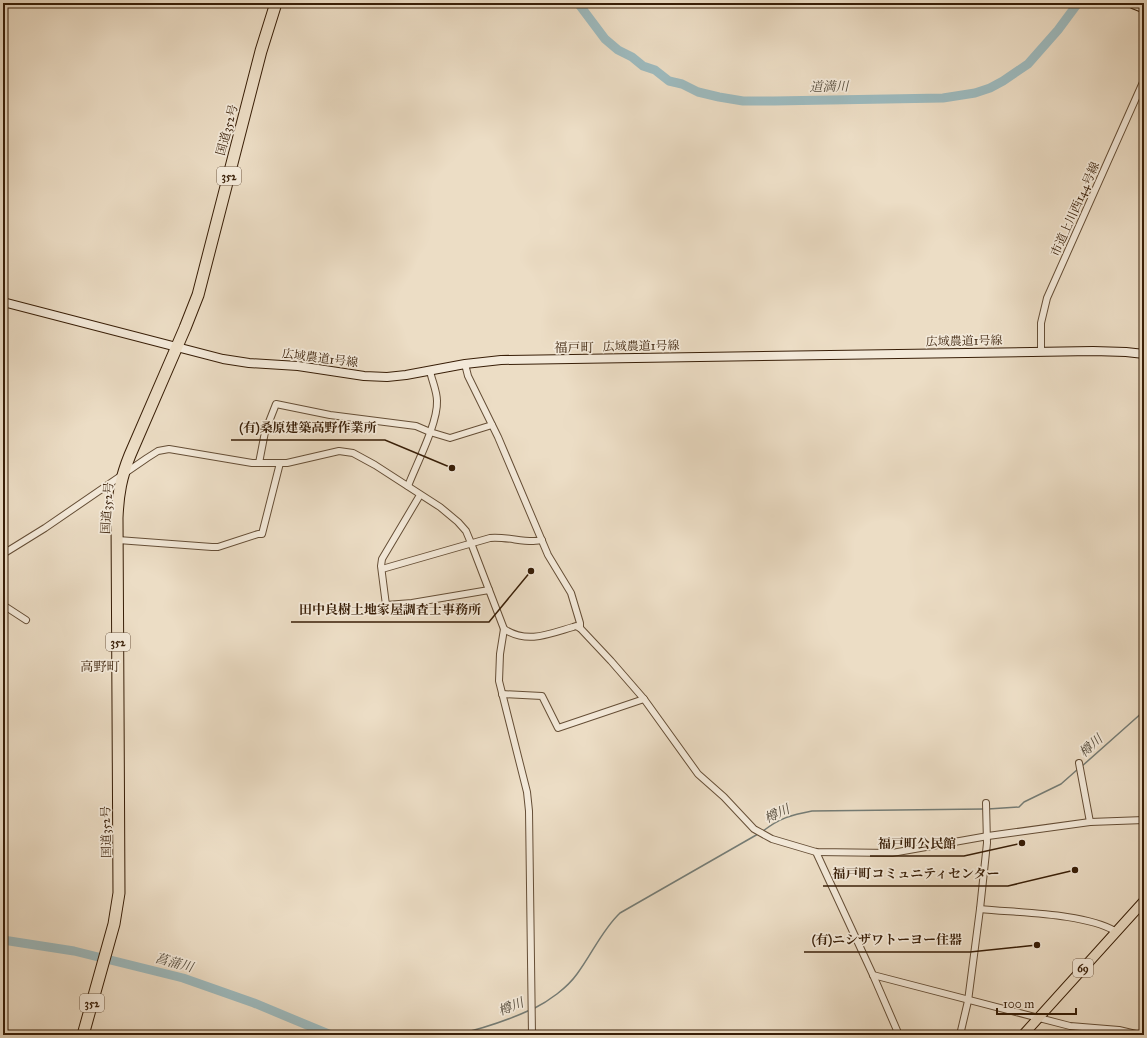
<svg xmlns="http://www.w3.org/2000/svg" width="1147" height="1038" font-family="'IM FELL Great Primer','Noto Serif JP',serif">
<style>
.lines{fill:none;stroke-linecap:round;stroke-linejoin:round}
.stream{stroke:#757c75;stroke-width:1.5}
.river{stroke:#9dbabe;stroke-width:9}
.street-casing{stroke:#654e36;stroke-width:8}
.secondary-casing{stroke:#381e07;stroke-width:10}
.primary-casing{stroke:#381e07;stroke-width:11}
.highway-casing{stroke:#381e07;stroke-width:13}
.street{stroke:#f3e9d9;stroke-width:6}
.secondary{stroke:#f3e9d9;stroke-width:8}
.primary{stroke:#ecddc5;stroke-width:9}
.highway{stroke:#ecddc5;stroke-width:11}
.labels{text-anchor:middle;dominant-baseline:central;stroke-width:3.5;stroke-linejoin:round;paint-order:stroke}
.shield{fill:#f3e9d9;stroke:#705b46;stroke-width:1}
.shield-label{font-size:11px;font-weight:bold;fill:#381e07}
.street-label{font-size:12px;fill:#381e07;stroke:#f3e9d9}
.water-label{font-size:13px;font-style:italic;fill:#564d3e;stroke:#f3e9d9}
.neighbourhood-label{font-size:13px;fill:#381e07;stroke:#f3e9d9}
.leader{fill:none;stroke:#381e07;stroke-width:1.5}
.callout-dot{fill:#381e07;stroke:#f3e9d9;stroke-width:1.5}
.callout-label{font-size:13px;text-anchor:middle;font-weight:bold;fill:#381e07;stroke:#f3e9d9;stroke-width:3.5;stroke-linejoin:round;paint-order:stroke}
</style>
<rect width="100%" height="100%" fill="#ecddc5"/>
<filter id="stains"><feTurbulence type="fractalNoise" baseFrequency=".005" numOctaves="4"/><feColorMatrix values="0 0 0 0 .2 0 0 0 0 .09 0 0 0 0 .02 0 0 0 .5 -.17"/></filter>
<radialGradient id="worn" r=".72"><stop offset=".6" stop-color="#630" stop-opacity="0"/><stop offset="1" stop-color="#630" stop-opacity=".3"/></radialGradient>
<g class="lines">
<g class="stream">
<path d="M1081 767 1144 711"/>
<path d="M988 809 1019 807 1024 802 1061 784 1078 769"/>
<path d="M763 831C780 818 791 815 812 811L984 809"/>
<path d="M533 1009C549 1001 567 988 577 974 592 954 602 930 620 913L758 834"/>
<path d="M330 1035H332"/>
<path d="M455 1035C481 1029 506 1021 530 1010"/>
</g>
<g class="river">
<path d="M578 3 605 39 618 50 632 57 643 66 655 70 669 81 682 84 698 92 719 97 743 101H774L943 98 975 93 990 88 1003 81 1028 64 1058 30 1078 3"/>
<path d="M3 940 74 951 183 978 254 1003 331 1035"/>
</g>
<g class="street-casing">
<g id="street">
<path d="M1041 352V323L1047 298 1144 80"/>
<path d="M465 364 468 376 498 437 548 555 571 593 580 623V628"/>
<path d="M259 463 265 432 276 404 330 415 416 426 430 432 450 438 492 425"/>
<path d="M408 486C416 465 438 423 437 401 437 391 432 381 430 371"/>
<path d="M420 495 382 559 381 566 386 605 412 603 489 590"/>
<path d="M118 540 212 547H218L258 534H262L280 463"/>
<path d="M3 554 45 528 147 458 158 451 169 449 252 463H287L339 451 353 453 375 465 440 507 458 522 466 531 471 543 504 629 500 654 499 681 527 792 529 811 532 1035"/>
<path d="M382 569 490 538C506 536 529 544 542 540"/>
<path d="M3 605 26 620"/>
<path d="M504 629C527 644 549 634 573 627L576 626 580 628 611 661 644 699 698 774 724 797 754 829 772 839 816 852 892 853 988 836 1090 822 1144 820"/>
<path d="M502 694 542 696 558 728 644 699"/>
<path d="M1079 763 1090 822"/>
<path d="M816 852 873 975 899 1035"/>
<path d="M980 909C1018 913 1084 913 1115 931"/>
<path d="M873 975 1070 1026 1119 1030 1140 1035"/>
<path d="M960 1035 968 1001 980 909 987 843 986 803"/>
</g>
</g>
<g class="secondary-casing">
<path id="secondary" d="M3 302 223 359 249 363 298 366 364 376 387 377 406 375 465 364 501 360 1093 351 1126 352 1144 354"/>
</g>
<g class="primary-casing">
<path id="primary" d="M1023 1035 1144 901"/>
</g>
<g class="highway-casing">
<g id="highway">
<path d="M1134 3 1144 7"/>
<path d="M83 1035 114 924 119 893 117 518C118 494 121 477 130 455L185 328 198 295 261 51 276 3"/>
</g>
</g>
<use href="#street" class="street"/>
<use href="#secondary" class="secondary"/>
<use href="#primary" class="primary"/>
<use href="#highway" class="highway"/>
</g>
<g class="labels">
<g class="shield">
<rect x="217" y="167" width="24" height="18" rx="3"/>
<rect x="106" y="633" width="24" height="18" rx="3"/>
<rect x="1073" y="959" width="20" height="18" rx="3"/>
<rect x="80" y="994" width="24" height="18" rx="3"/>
</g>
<g class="shield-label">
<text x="229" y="176">352</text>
<text x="118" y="642">352</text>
<text x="1083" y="968">69</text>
<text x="92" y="1003">352</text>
</g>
<g class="street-label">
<text transform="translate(227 130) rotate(-75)">国道352号</text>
<text transform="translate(1075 209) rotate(-66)">市道上川西144号線</text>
<text transform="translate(964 341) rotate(-1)">広域農道1号線</text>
<text transform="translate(641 346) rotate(-1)">広域農道1号線</text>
<text transform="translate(320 358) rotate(7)">広域農道1号線</text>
<text transform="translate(107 508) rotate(-86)">国道352号</text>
<text transform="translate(106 832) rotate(-91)">国道352号</text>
</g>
<g class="water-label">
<text transform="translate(829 87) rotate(-1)">道満川</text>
<text transform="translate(1091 746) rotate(-42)">樽川</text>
<text transform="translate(777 814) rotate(-25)">樽川</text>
<text transform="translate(174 963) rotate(15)">菖蒲川</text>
<text transform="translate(511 1007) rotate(-22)">樽川</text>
</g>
<g class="neighbourhood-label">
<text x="574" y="348">福戸町</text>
<text x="100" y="667">高野町</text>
</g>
</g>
<path class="leader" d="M452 468L385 440H231M531 571L489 622H291M1022 843L964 856H870M1075 870L1008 886H823M1037 945L970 952H804"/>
<g class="callout-dot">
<circle cx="452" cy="468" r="4"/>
<circle cx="531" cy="571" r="4"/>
<circle cx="1022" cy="843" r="4"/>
<circle cx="1075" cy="870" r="4"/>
<circle cx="1037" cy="945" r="4"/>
</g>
<g class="callout-label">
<text x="308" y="432">(有)桑原建築高野作業所</text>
<text x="390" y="614">田中良樹土地家屋調査士事務所</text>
<text x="917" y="848">福戸町公民館</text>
<text x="916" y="878">福戸町コミュニティセンター</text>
<text x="887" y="944">(有)ニシザワトーヨー住器</text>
</g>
<rect width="1147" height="1038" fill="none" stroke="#ecddc5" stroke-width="16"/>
<rect x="4" y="4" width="1139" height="1030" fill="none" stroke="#381e07" stroke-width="2"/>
<rect x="8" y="8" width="1131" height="1022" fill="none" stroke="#381e07"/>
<path d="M997 1008v6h79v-6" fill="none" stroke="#381e07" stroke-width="2"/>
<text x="1003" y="1008" font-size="12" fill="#381e07" stroke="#f3e9d9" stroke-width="3" paint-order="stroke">100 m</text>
<rect width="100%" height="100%" filter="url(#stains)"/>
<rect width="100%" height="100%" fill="url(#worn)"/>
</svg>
